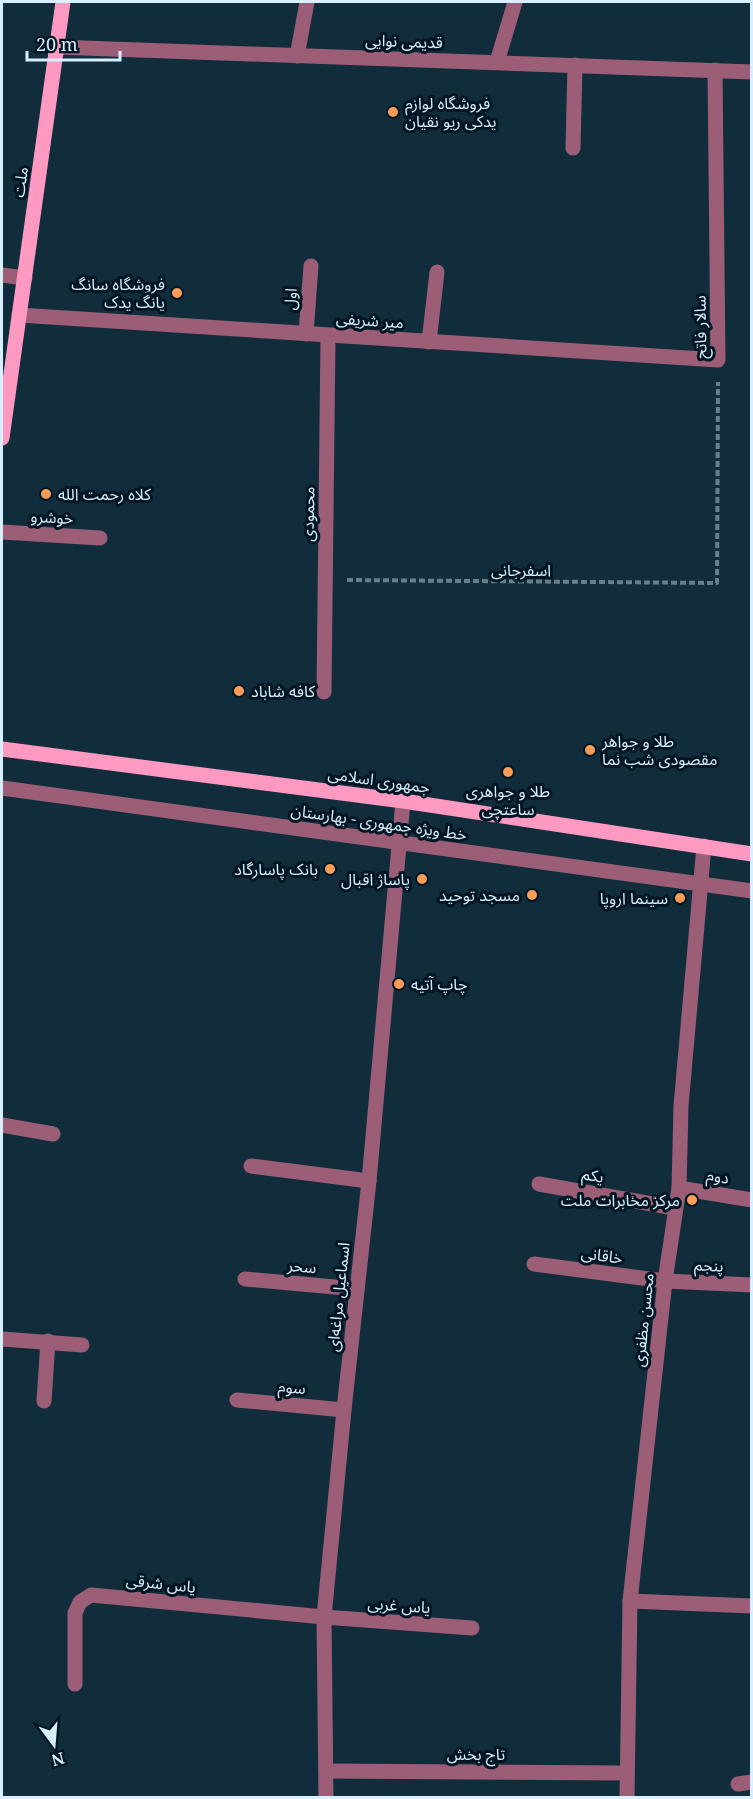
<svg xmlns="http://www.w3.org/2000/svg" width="753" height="1799" font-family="'Noto Serif','Noto Sans Arabic',serif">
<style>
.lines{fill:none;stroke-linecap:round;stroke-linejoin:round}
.path{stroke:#657f8e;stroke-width:4;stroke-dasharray:6 3;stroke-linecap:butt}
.minor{stroke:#9b5e76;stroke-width:15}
.major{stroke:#fe9ac2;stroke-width:15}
.poi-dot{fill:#fd9c55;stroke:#001522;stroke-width:2}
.labels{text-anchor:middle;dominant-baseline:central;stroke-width:6;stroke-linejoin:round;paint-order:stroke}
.street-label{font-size:16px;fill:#d7effe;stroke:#001522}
.poi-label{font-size:16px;fill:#d7effe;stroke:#001522;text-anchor:end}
</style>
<rect width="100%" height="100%" fill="#112d3c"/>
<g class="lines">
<path class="path" d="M347 580 717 583 718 382"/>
<g class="minor">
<path d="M56 47 752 72"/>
<path d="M297 56 307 2"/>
<path d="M497 62 515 2"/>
<path d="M573 148 575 65"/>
<path d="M2 275 25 278"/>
<path d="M19 315 718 360 715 70"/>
<path d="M306 334 311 266"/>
<path d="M429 342 437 272"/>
<path d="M2 532 100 538"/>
<path d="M324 692 328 336"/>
<path d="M2 788 752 891"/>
<path d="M2 1125 53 1134"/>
<path d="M251 1166 369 1181"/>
<path d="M539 1184 675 1208"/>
<path d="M679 1188 752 1200"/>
<path d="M534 1264 665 1281 752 1285"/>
<path d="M245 1279 357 1289"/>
<path d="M2 1339 82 1345"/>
<path d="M237 1400 344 1410"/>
<path d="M44 1401 48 1341"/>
<path d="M630 1601 752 1606"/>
<path d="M75 1684V1613L80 1602 91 1595 324 1617 472 1628"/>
<path d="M326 1771 627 1773"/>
<path d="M738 1784 752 1782"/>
<path d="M326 1798 324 1617 344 1410 369 1181 403 801"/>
<path d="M627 1798 630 1601 665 1281 679 1188 681 1106 704 846"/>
</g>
<g class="major">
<path d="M2 438 63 2"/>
<path d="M2 749 403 801 752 854"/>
</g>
</g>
<g class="poi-dot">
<circle cx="393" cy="112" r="6"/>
<circle cx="177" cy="293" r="6"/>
<circle cx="46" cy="494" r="6"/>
<circle cx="239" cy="691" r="6"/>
<circle cx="590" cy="750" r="6"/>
<circle cx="508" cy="772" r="6"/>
<circle cx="330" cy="869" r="6"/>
<circle cx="422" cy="879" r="6"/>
<circle cx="532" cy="895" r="6"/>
<circle cx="680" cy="898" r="6"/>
<circle cx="399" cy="984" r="6"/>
<circle cx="692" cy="1200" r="6"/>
</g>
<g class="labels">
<g class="street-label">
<text transform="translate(404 41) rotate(2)">قدیمی نوایی</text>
<text transform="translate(20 182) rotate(-82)">ملت</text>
<text transform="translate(290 299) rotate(-86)">اول</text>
<text transform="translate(370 320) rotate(4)">میر شریفی</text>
<text transform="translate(700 327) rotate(-91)">سالار فاتح</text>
<text transform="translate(308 514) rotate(-89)">محمودی</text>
<text transform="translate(52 517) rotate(3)">خوشرو</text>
<text x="521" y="570">اسفرجانی</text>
<text transform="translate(379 780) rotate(8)">جمهوری اسلامی</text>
<text transform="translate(379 822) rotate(8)">خط ویژه جمهوری - بهارستان</text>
<text transform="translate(593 1175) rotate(10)">یکم</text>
<text transform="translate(718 1176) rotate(10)">دوم</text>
<text transform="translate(602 1255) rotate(8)">خاقانی</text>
<text transform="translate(709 1265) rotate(3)">پنجم</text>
<text transform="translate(302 1266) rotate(5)">سحر</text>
<text transform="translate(338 1297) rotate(-84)">اسماعیل مراغه‌ای</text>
<text transform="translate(643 1320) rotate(-84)">محسن مظفری</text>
<text transform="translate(292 1387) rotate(5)">سوم</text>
<text transform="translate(161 1583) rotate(6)">یاس شرقی</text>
<text transform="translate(399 1605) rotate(4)">یاس غربی</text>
<text x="476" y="1754">تاج بخش</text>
</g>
<g class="poi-label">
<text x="405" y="103" text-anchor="start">فروشگاه لوازم<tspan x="405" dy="18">یدکی ریو نقیان</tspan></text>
<text x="165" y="284">فروشگاه سانگ<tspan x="165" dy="18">یانگ یدک</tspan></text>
<text x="58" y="494" text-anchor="start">كلاه رحمت الله</text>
<text x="251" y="691" text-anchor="start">کافه شاباد</text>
<text x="602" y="741" text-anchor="start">طلا و جواهر<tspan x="602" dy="18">مقصودی شب نما</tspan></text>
<text x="508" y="791" text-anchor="middle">طلا و جواهری<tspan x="508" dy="18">ساعتچی</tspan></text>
<text x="318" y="869">بانک پاسارگاد</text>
<text x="410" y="879">پاساژ اقبال</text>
<text x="520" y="895">مسجد توحید</text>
<text x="668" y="898">سینما اروپا</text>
<text x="411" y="984" text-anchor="start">چاپ آتیه</text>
<text x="680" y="1200">مرکز مخابرات ملت</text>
</g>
</g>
<rect width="753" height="1799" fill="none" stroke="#d7effe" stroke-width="6"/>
<g transform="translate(54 1745) rotate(164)" stroke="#001522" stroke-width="4.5" paint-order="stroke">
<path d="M0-4.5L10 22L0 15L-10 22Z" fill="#d7effe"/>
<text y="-9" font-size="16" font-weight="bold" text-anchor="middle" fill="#d7effe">N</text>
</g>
<path d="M27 51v9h93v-9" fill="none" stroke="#d7effe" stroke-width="3"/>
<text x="36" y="51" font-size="18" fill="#d7effe" stroke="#001522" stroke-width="4.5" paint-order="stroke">20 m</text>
</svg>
